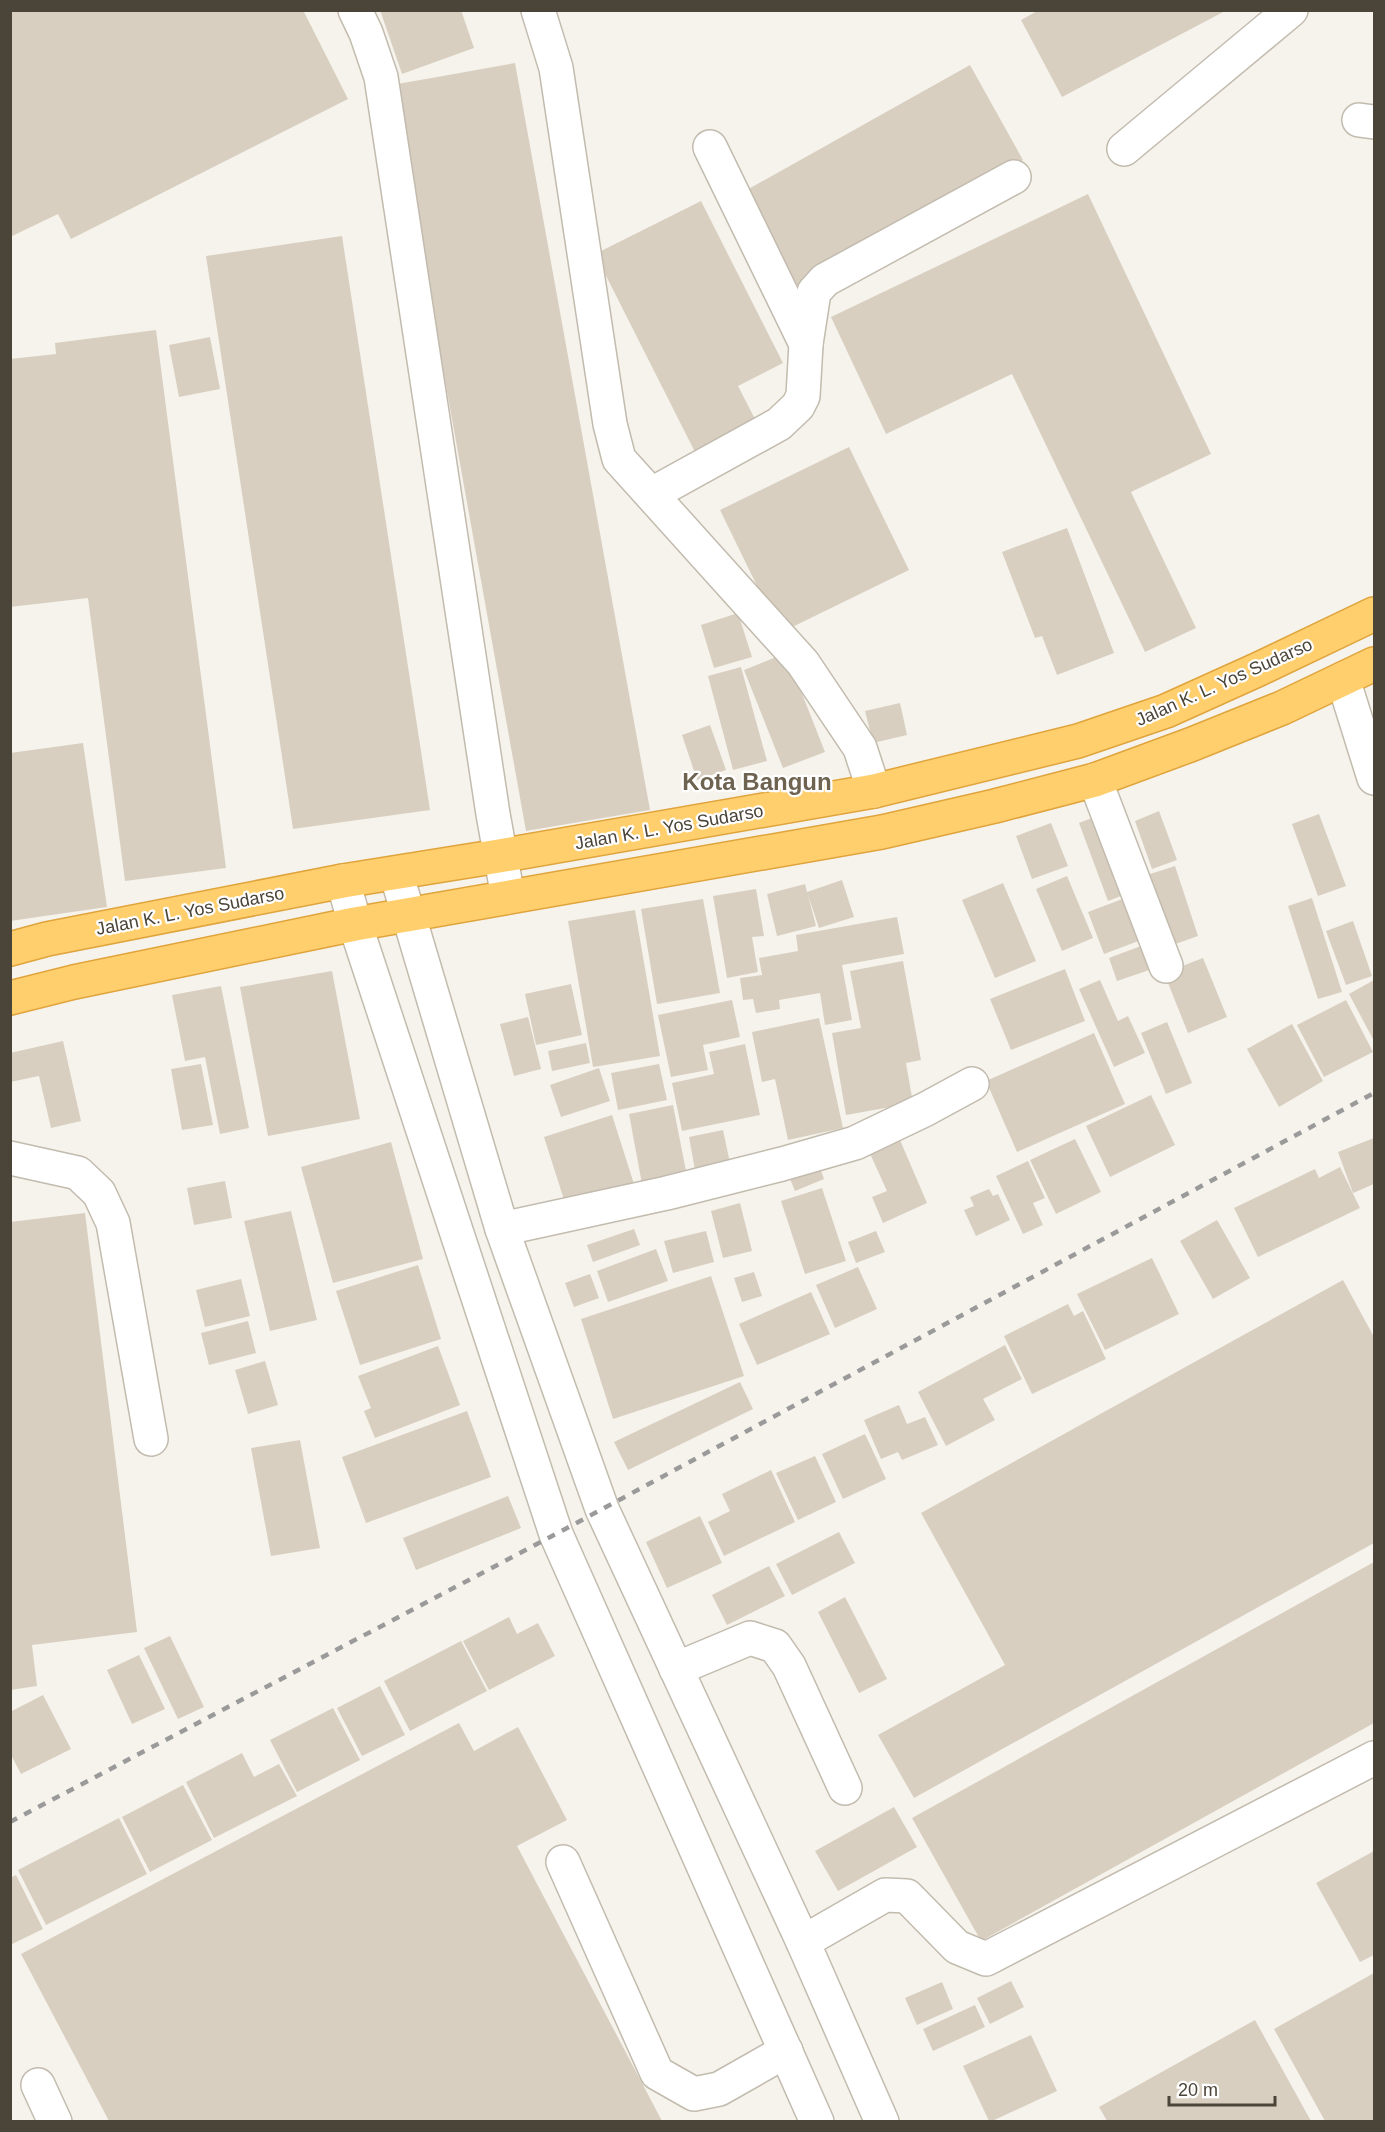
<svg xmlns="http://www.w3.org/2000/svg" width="1385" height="2132" font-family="Helvetica,sans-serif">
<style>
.building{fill:#d8cfc1}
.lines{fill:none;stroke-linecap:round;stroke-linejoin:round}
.minor-casing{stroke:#c2bbae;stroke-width:36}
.highway-casing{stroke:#e0a43c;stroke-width:36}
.minor{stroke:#fff;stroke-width:33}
.highway{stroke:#ffcf6e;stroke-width:33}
.rail{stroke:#9a9a9a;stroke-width:4.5;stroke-dasharray:8 8;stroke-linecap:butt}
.labels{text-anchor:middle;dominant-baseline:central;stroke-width:4.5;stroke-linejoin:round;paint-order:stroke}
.street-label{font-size:18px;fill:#4b4439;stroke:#fff}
.district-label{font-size:24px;font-weight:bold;fill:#6e6250;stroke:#fff}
</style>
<rect width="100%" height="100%" fill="#f6f3ec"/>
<g class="building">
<path d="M10 10H303L348 99 71 239 58 214 10 237Z"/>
<path d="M380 10H461L474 48 402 74Z"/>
<path d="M1039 10H1227L1062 97 1021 20Z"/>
<path d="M515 63 650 810 526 831 392 85Z"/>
<path d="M970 65 1023 160 798 287 745 191Z"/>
<path d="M1088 194 1211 454 1131 492 1196 628 1145 652 1012 374 886 434 831 317Z"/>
<path d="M701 201 783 363 738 386 756 421 695 452 595 254Z"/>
<path d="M342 236 430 810 293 829 206 256Z"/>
<path d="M156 330 226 868 125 881 88 598 10 607V359L56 354 55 343Z"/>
<path d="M210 337 220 389 179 397 169 345Z"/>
<path d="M849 447 909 570 780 633 720 510Z"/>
<path d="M1067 528 1114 653 1057 675 1042 636 1035 638 1002 552Z"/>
<path d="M738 613 752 657 714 668 701 625Z"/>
<path d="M786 653 825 752 783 768 744 670Z"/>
<path d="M741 667 767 761 733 770 708 676Z"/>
<path d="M900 703 907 735 873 743 865 711Z"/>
<path d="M710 725 726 770 697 780 682 735Z"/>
<path d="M83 743 107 907 10 921V753Z"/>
<path d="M1159 811 1177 860 1152 869 1135 821Z"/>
<path d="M1102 814 1131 892 1108 901 1079 823Z"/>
<path d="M1319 814 1346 886 1318 896 1292 824Z"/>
<path d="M1051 823 1068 866 1032 879 1016 836Z"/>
<path d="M1175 866 1198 936 1167 947 1144 876Z"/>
<path d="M1067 876 1093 938 1062 951 1036 889Z"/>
<path d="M842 880 854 917 819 928 808 895 816 926 777 936 767 894 805 884 807 892Z"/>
<path d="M1003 883 1036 961 995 978 962 900Z"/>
<path d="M756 889 764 936 752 937 758 972 727 978 713 896Z"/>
<path d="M1133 895 1149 937 1104 954 1088 912Z"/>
<path d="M1312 898 1342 992 1318 999 1288 906Z"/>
<path d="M703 899 720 993 657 1004 641 909Z"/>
<path d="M635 910 660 1056 593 1067 568 921Z"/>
<path d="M897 917 904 954 842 965 852 1020 825 1025 820 993 779 1000 780 1009 756 1013 753 999 743 1000 740 978 762 975 759 958 798 951 796 935Z"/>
<path d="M1353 921 1372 976 1346 985 1326 931Z"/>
<path d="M1149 943 1158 967 1117 981 1109 958Z"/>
<path d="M1203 958 1227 1017 1188 1033 1164 973Z"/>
<path d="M903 961 921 1060 906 1063 913 1103 846 1115 832 1033 861 1028 850 971Z"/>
<path d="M1065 969 1085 1021 1011 1050 990 999Z"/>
<path d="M332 971 360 1119 268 1136 240 987Z"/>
<path d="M1100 980 1118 1021 1128 1016 1145 1053 1114 1067 1079 989Z"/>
<path d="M1374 980V1041L1349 994Z"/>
<path d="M571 984 582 1035 536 1045 525 994Z"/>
<path d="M221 986 249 1128 220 1134 205 1057 185 1061 172 995Z"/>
<path d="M732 1000 740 1037 703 1045 708 1070 671 1077 658 1015Z"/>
<path d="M1346 1000 1373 1052 1324 1077 1297 1025Z"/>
<path d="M528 1017 541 1069 514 1076 500 1024Z"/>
<path d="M819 1018 843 1128 788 1140 775 1079 762 1082 752 1032Z"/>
<path d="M1167 1022 1192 1083 1166 1094 1141 1033Z"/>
<path d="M1292 1024 1323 1081 1279 1107 1247 1049Z"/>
<path d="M1094 1033 1125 1104 1017 1152 986 1081Z"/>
<path d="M63 1041 81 1121 51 1128 39 1076 10 1082V1053Z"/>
<path d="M586 1043 590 1063 552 1071 548 1051Z"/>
<path d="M745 1044 760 1115 682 1131 672 1083 714 1074 709 1052Z"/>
<path d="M201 1064 213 1125 182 1130 171 1069Z"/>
<path d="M659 1064 667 1100 618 1110 611 1073Z"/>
<path d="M599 1068 610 1101 561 1117 550 1085Z"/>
<path d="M1151 1095 1175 1145 1110 1177 1086 1126Z"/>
<path d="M673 1105 687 1176 642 1184 629 1114Z"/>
<path d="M612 1115 634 1184 566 1206 544 1137Z"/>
<path d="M723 1130 730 1163 695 1170 689 1137Z"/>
<path d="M897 1133 927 1203 883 1223 872 1197 887 1191 867 1147Z"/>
<path d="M1374 1138V1184L1353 1193 1338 1152Z"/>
<path d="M1075 1139 1101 1192 1056 1214 1030 1160Z"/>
<path d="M391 1142 423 1259 333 1283 301 1167Z"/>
<path d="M1028 1161 1045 1198 1033 1203 1043 1225 1023 1234 996 1176Z"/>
<path d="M818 1162 824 1179 795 1191 788 1174Z"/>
<path d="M1340 1167 1360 1208 1258 1257 1234 1208 1315 1169 1319 1178Z"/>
<path d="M225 1181 232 1218 194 1225 187 1188Z"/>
<path d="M822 1188 846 1261 805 1274 781 1201Z"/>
<path d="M989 1189 993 1196 998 1194 1010 1220 976 1236 964 1210 974 1206 970 1197Z"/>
<path d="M740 1203 752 1251 723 1258 711 1211Z"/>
<path d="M291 1211 317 1320 270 1331 244 1221Z"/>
<path d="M85 1213 137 1632 32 1645 37 1686 10 1690V1222Z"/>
<path d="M1217 1220 1250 1278 1213 1299 1180 1241Z"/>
<path d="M634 1229 640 1245 593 1262 587 1245Z"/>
<path d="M706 1231 714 1262 673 1273 664 1241Z"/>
<path d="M876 1231 885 1252 856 1263 848 1242Z"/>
<path d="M656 1249 668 1281 608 1302 597 1271Z"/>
<path d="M1152 1258 1179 1314 1105 1350 1077 1294Z"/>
<path d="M418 1265 441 1339 360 1365 336 1291Z"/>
<path d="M858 1267 877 1309 835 1328 816 1285Z"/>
<path d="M754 1272 762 1296 742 1302 734 1278Z"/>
<path d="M590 1274 599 1298 574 1307 565 1283Z"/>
<path d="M711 1276 744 1376 613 1419 581 1319Z"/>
<path d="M241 1279 250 1316 205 1327 196 1290Z"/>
<path d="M1343 1280 1374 1337V1543L914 1798 878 1735 1005 1665 921 1513Z"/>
<path d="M811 1292 830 1334 757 1365 739 1324Z"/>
<path d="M1068 1304 1074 1316 1083 1311 1106 1359 1032 1394 1004 1336Z"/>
<path d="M248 1321 256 1353 209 1365 201 1333Z"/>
<path d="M1005 1345 1022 1379 983 1399 995 1420 946 1446 918 1392Z"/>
<path d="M438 1346 460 1405 375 1438 364 1411 371 1408 358 1376Z"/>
<path d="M265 1361 278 1405 248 1414 235 1370Z"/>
<path d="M740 1382 753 1409 628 1470 614 1442Z"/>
<path d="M899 1405 907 1424 925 1417 938 1445 902 1460 898 1452 881 1459 864 1420Z"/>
<path d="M467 1411 491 1477 366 1523 342 1457Z"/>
<path d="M865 1434 886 1479 843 1499 822 1454Z"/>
<path d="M300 1440 320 1548 271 1556 251 1448Z"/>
<path d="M815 1456 836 1502 798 1520 776 1473Z"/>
<path d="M771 1470 795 1522 724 1556 708 1522 730 1511 722 1494Z"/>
<path d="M508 1496 521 1528 416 1570 403 1538Z"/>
<path d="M700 1516 722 1563 667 1588 646 1542Z"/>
<path d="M839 1532 855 1563 792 1595 776 1564Z"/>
<path d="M1374 1562V1723L981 1941 912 1818Z"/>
<path d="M769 1566 785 1596 727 1625 712 1595Z"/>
<path d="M845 1597 887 1679 859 1693 818 1612Z"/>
<path d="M509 1617 517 1634 538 1623 555 1656 489 1690 463 1641Z"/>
<path d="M170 1636 204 1707 178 1719 144 1648Z"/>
<path d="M461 1641 487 1691 410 1731 384 1681Z"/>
<path d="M139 1655 165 1709 132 1724 107 1670Z"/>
<path d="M380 1686 405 1735 362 1756 337 1708Z"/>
<path d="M43 1695 71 1749 21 1774 10 1753V1712Z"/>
<path d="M333 1708 360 1760 297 1792 270 1740Z"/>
<path d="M459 1723 474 1751 518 1727 567 1820 517 1846 662 2121H109L21 1954Z"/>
<path d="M242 1753 254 1777 279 1764 297 1796 214 1838 186 1782Z"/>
<path d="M183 1785 212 1840 150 1872 122 1817Z"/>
<path d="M894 1807 917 1847 838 1891 815 1851Z"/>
<path d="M119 1818 147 1874 46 1925 18 1870Z"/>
<path d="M1374 1851V1955L1360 1962 1316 1883Z"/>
<path d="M16 1875 43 1929 10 1945V1878Z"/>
<path d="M1374 1973V2121H1325L1274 2029Z"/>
<path d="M1011 1981 1024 2007 990 2024 977 1998Z"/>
<path d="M942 1982 953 2009 917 2025 905 1998Z"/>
<path d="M975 2005 985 2027 933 2051 923 2029Z"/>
<path d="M1255 2020 1311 2121H1107L1099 2107Z"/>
<path d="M1031 2035 1057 2091 992 2121H989L963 2066Z"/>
</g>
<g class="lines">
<g class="minor-casing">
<g id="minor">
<path d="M355 10 366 33 381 77 493 814 508 897"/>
<path d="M538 10 556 68 610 424 619 459 803 663 860 748 874 791"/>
<path d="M1359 120 1374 122"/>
<path d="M710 147 806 344"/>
<path d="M1124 149 1291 10"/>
<path d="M652 494 779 424 798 406 803 396 806 344 814 292 825 280 1014 177"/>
<path d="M1343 679 1374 778"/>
<path d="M1095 780 1166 966"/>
<path d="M396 873 502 1229 602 1509 803 1942 882 2122"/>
<path d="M343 881 355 924 556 1534 817 2122"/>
<path d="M10 1158 78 1173 99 1193 113 1223 151 1439"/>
<path d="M502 1229 667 1193 782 1164 855 1143 926 1109 972 1084"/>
<path d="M676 1669 750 1638 775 1646 789 1666 845 1788"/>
<path d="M563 1862 657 2073 694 2094 719 2089 786 2051"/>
<path d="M803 1942 885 1895 907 1896 957 1947 986 1959 1374 1758"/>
<path d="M38 2085 55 2122"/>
</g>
</g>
<g class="highway-casing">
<g id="highway">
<path d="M10 949 47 939 343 881 499 856 874 791 1078 741 1166 711 1259 669 1374 614"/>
<path d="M10 998 74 982 355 924 882 832 995 806 1095 780 1190 745 1282 708 1374 664"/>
</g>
</g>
<use href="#minor" class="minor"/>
<use href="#highway" class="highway"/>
<path class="rail" d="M10 1822 556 1534 1374 1093"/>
</g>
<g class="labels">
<g class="street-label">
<text transform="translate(1224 682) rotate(-24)">Jalan K. L. Yos Sudarso</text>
<text transform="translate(669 827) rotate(-10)">Jalan K. L. Yos Sudarso</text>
<text transform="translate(190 911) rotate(-11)">Jalan K. L. Yos Sudarso</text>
</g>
<g class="district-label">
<text x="757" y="781">Kota Bangun</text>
</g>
</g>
<rect width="1385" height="2132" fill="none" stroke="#4b4439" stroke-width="24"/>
<path d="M1169 2096v9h106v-9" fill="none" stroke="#4b4439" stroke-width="3"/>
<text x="1178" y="2096" font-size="18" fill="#4b4439" stroke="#ffffff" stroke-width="4.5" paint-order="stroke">20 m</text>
</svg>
